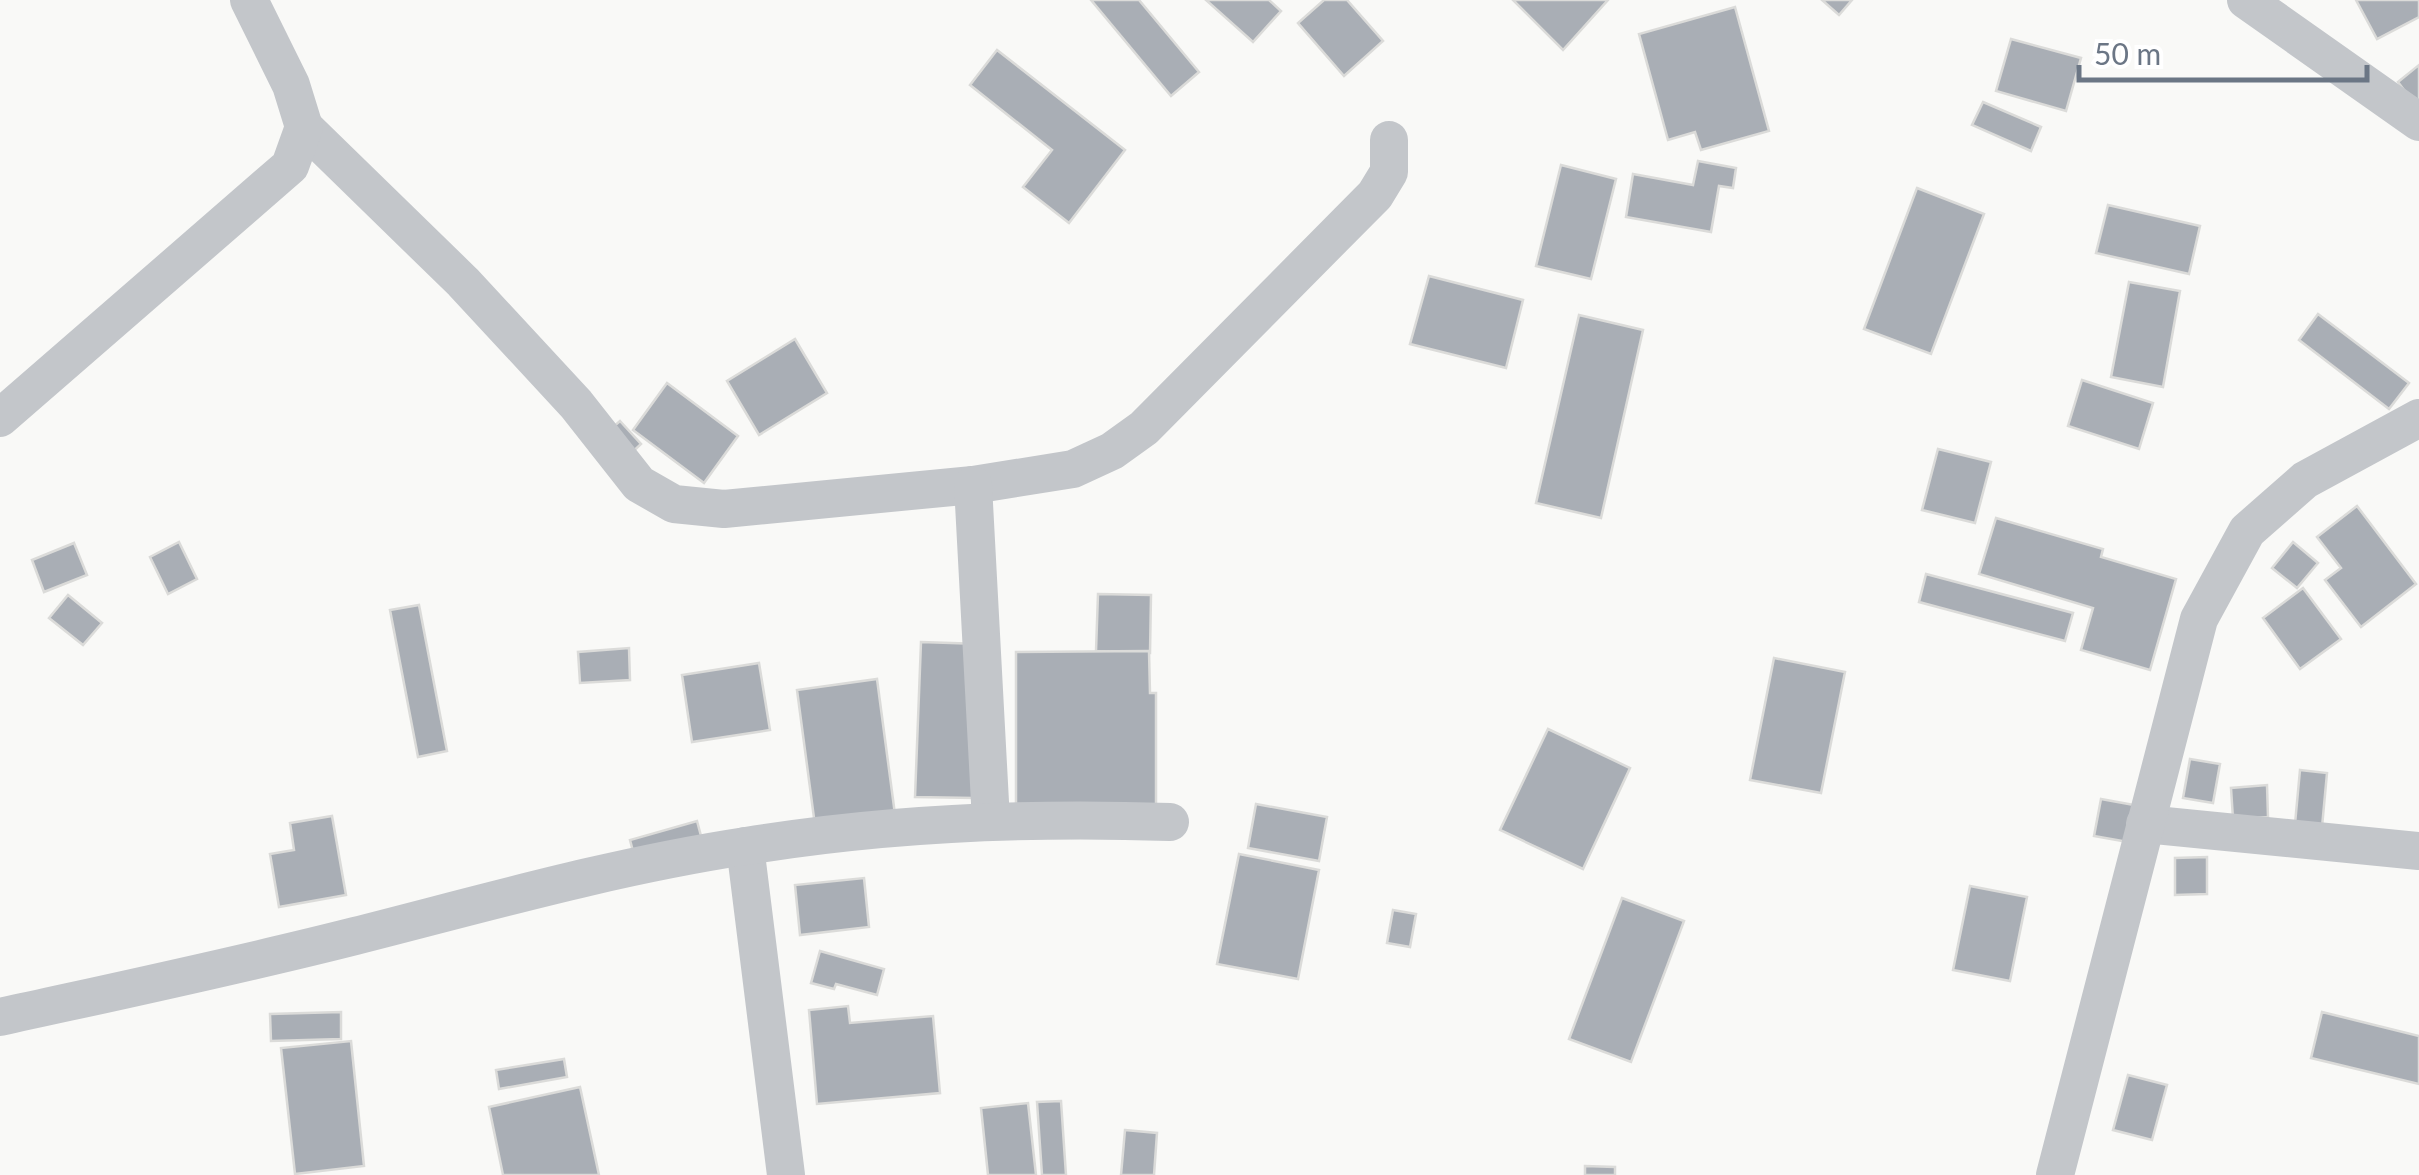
<svg xmlns="http://www.w3.org/2000/svg" width="2419" height="1175" font-family="Lato,sans-serif">
<style>
.building{fill:#a9aeb5;stroke:#dbdbd9;stroke-width:2.5}
.lines{fill:none;stroke-linecap:round;stroke-linejoin:round}
.street{stroke:#c3c6ca;stroke-width:38}
</style>
<rect width="100%" height="100%" fill="#f9f9f7"/>
<g class="building">
<path d="M1091 0H1139L1199 72 1171 96Z"/>
<path d="M1206 0H1269L1281 11 1253 42Z"/>
<path d="M1324 0H1347L1383 41 1344 76 1298 23Z"/>
<path d="M1513 0H1608L1563 50Z"/>
<path d="M1822 0H1852L1839 15Z"/>
<path d="M2356 0H2419V17L2377 39Z"/>
<path d="M1735 7 1769 131 1701 150 1695 132 1668 140 1639 34Z"/>
<path d="M2011 39 2081 58 2066 111 1996 91Z"/>
<path d="M997 50 1125 150 1069 223 1023 187 1052 150 970 85Z"/>
<path d="M2419 65V110L2398 82Z"/>
<path d="M1983 102 2041 127 2031 151 1972 125Z"/>
<path d="M1698 161 1736 168 1733 188 1719 186 1711 232 1626 217 1633 174 1693 185Z"/>
<path d="M1561 165 1616 179 1591 279 1536 266Z"/>
<path d="M1917 188 1984 214 1931 354 1864 329Z"/>
<path d="M2108 205 2200 226 2189 274 2096 253Z"/>
<path d="M1429 276 1523 300 1506 368 1410 344Z"/>
<path d="M2129 282 2180 291 2163 387 2111 377Z"/>
<path d="M2318 314 2409 383 2389 409 2299 340Z"/>
<path d="M1579 315 1643 330 1601 518 1536 503Z"/>
<path d="M795 339 827 393 759 435 727 381Z"/>
<path d="M2082 380 2153 403 2139 449 2068 426Z"/>
<path d="M667 383 738 436 704 483 633 430Z"/>
<path d="M620 421 641 444 620 464 598 440Z"/>
<path d="M1938 449 1991 462 1975 523 1922 510Z"/>
<path d="M2357 506 2416 584 2361 627 2325 580 2341 568 2317 537Z"/>
<path d="M1996 518 2103 549 2101 557 2176 579 2150 670 2081 650 2093 608 1979 574Z"/>
<path d="M179 542 197 579 168 594 150 557Z"/>
<path d="M2293 542 2318 563 2297 588 2272 568Z"/>
<path d="M74 543 87 575 44 592 32 560Z"/>
<path d="M1926 574 2073 613 2065 641 1919 602Z"/>
<path d="M2303 588 2341 639 2300 669 2263 618Z"/>
<path d="M1098 594 1151 595 1150 653 1096 651Z"/>
<path d="M68 595 102 623 83 645 49 618Z"/>
<path d="M419 605 447 751 418 757 390 610Z"/>
<path d="M921 642 980 644 974 798 915 797Z"/>
<path d="M629 648 630 680 580 683 578 652Z"/>
<path d="M1149 651 1150 693H1156V806H1016V652Z"/>
<path d="M1774 658 1845 672 1821 793 1750 780Z"/>
<path d="M759 663 770 730 692 742 682 675Z"/>
<path d="M877 679 896 822 816 833 797 690Z"/>
<path d="M1548 729 1630 768 1583 869 1500 830Z"/>
<path d="M2190 759 2220 764 2213 803 2183 798Z"/>
<path d="M2300 770 2327 773 2322 827 2295 824Z"/>
<path d="M2267 785 2268 817 2233 819 2231 788Z"/>
<path d="M2101 799 2134 805 2128 842 2094 836Z"/>
<path d="M1256 804 1327 817 1319 861 1248 848Z"/>
<path d="M332 816 346 895 279 907 270 854 294 850 290 823Z"/>
<path d="M697 821 708 862 641 881 630 840Z"/>
<path d="M1239 854 1319 870 1298 979 1217 964Z"/>
<path d="M2207 857V894L2175 895V858Z"/>
<path d="M864 878 869 927 800 935 795 885Z"/>
<path d="M1970 886 2027 897 2010 981 1953 970Z"/>
<path d="M1622 898 1684 921 1631 1062 1569 1039Z"/>
<path d="M1393 910 1416 914 1410 947 1387 943Z"/>
<path d="M820 951 884 969 877 995 836 984 834 989 811 983Z"/>
<path d="M848 1006 850 1023 933 1016 940 1093 817 1104 809 1010Z"/>
<path d="M341 1012V1039L271 1041 270 1014Z"/>
<path d="M2322 1012 2419 1036V1084L2311 1058Z"/>
<path d="M351 1041 364 1166 295 1174 281 1048Z"/>
<path d="M564 1059 567 1077 499 1089 496 1070Z"/>
<path d="M2128 1075 2167 1085 2152 1140 2113 1130Z"/>
<path d="M580 1087 599 1175H503L489 1107Z"/>
<path d="M1061 1101 1066 1175H1042L1037 1102Z"/>
<path d="M1028 1103 1036 1175H988L981 1108Z"/>
<path d="M1125 1130 1157 1133 1154 1175H1121Z"/>
<path d="M1585 1166 1615 1167V1175H1585Z"/>
</g>
<g class="lines">
<g class="street">
<path d="M2246 0 2419 122"/>
<path d="M304 127 463 282 576 404 639 484 674 504 724 509 973 485 1073 469 1112 451 1144 428 1375 195 1389 172V140"/>
<path d="M0 418 290 166 304 127 291 85 249 0"/>
<path d="M973 485 991 821"/>
<path d="M2145 824 2419 851"/>
<path d="M745 846 786 1175"/>
<path d="M0 1017C118 991 237 966 355 936 485 903 614 866 746 846 887 823 1028 817 1170 822"/>
<path d="M2055 1175 2199 619 2247 531 2305 480 2419 418"/>
</g>
</g>
<path d="M2079 65v15h288v-15" fill="none" stroke="#6b7685" stroke-width="5"/>
<text x="2094" y="65" font-size="30" fill="#6b7685" stroke="#ffffff" stroke-width="8" paint-order="stroke">50 m</text>
</svg>
